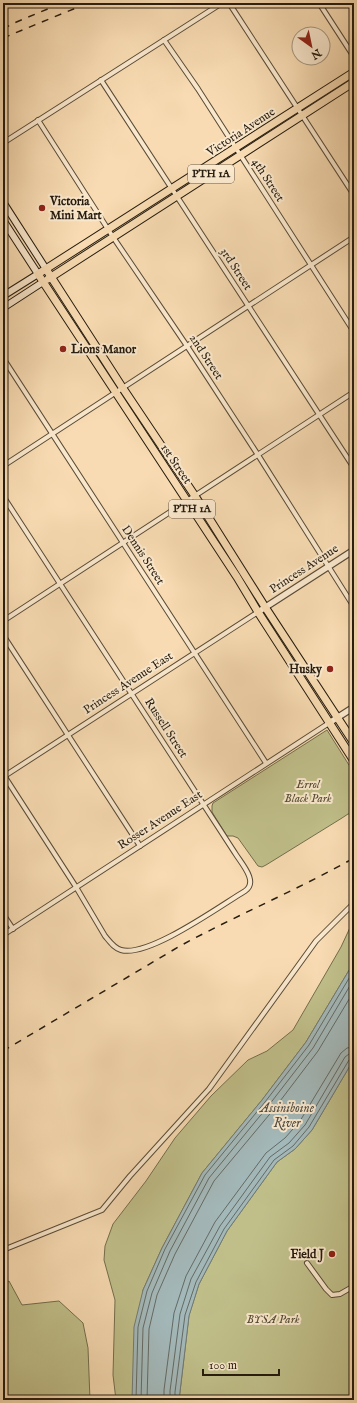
<svg xmlns="http://www.w3.org/2000/svg" width="357" height="1403" font-family="'IM FELL English',serif">
<style>
.green{fill:#c0bf8a;stroke:#736e4c}
.water{fill:#a3b8b9;stroke:#717a75}
.lines{fill:none;stroke-linecap:round;stroke-linejoin:round}
.shore{stroke:#646a64;stroke-width:1}
.minor-casing{stroke:#5a4c38;stroke-width:6}
.tertiary-casing{stroke:#5a4c38;stroke-width:8}
.secondary-casing{stroke:#261c0f;stroke-width:8}
.primary-casing{stroke:#261c0f;stroke-width:9}
.minor{stroke:#fae8cd;stroke-width:4}
.tertiary{stroke:#fae8cd;stroke-width:5.5}
.secondary{stroke:#fae8cd;stroke-width:6}
.primary{stroke:#f8dbb2;stroke-width:7}
.rail{stroke:#261c0f;stroke-width:1.5;stroke-dasharray:7 7;stroke-linecap:butt}
.poi-dot{fill:#8f2418;stroke:#fae8cd;stroke-width:1.5}
.labels{text-anchor:middle;dominant-baseline:central;stroke-width:4;stroke-linejoin:round;paint-order:stroke}
.shield{fill:#fae8cd;stroke:#665948;stroke-width:1}
.shield-label{font-size:11px;font-weight:bold;fill:#261c0f}
.street-label{font-size:12px;fill:#261c0f;stroke:#fae8cd}
.poi-label{font-size:12px;font-weight:bold;fill:#261c0f;stroke:#fae8cd;text-anchor:start}
.park-label{font-size:12px;font-style:italic;fill:#544d34;stroke:#fae8cd}
.water-label{font-size:13px;font-style:italic;fill:#4c4b42;stroke:#fae8cd}
</style>
<rect width="100%" height="100%" fill="#f8dbb2"/>
<filter id="stains"><feTurbulence type="fractalNoise" baseFrequency=".005" numOctaves="4"/><feColorMatrix values="0 0 0 0 .2 0 0 0 0 .09 0 0 0 0 .02 0 0 0 .5 -.17"/></filter>
<radialGradient id="worn" r=".72"><stop offset=".6" stop-color="#630" stop-opacity="0"/><stop offset="1" stop-color="#630" stop-opacity=".3"/></radialGradient>
<g class="green">
<path d="M327 730 354 773V813L348 814 342 818 266 865 262 867 258 866 238 838 233 836H227L212 812V806L213 803Z"/>
<path d="M354 919V962L306 1042 262 1100 202 1173 162 1248 143 1290 132 1400H116L113 1375 115 1300 104 1260 105 1246 113 1224 146 1181 175 1138 211 1096 248 1060 267 1051 293 1030 341 947Z"/>
<path d="M354 1059V1400H179L189 1315 199 1284 227 1231 277 1162 295 1149 312 1130Z"/>
<path d="M9 1281 22 1305 59 1301 83 1323 88 1348 90 1400H3V1284Z"/>
</g>
<path class="water" d="M354 962V1059L312 1130 295 1149 277 1162 227 1231 199 1284 189 1316 179 1400H132L134 1327 143 1290 162 1248 202 1173 262 1100 306 1042Z"/>
<g class="lines">
<g class="shore">
<path d="M136 1400 138 1327 147 1291 165 1249 205 1175 265 1102 309 1045 354 970"/>
<path d="M141 1400 143 1328 152 1293 170 1251 209 1178 269 1105 313 1048 354 979"/>
<path d="M147 1400 149 1329 157 1295 175 1254 214 1181 274 1109 318 1051 354 991"/>
<path d="M164 1400V1390L174 1313 186 1276 215 1222 266 1153 285 1138 300 1121 341 1053 347 1048 354 1047"/>
<path d="M170 1400V1391L180 1314 191 1279 220 1226 270 1157 289 1143 305 1125 345 1057 349 1054 354 1053"/>
<path d="M175 1400V1392L185 1315 196 1282 224 1229 274 1160 293 1146 309 1127 349 1060 354 1058"/>
</g>
<g class="minor-casing">
<g id="minor">
<path d="M229 3 354 195"/>
<path d="M319 3 354 57"/>
<path d="M164 40 198 89 354 332"/>
<path d="M101 80 354 468"/>
<path d="M38 120 113 237 187 346 258 455 354 607"/>
<path d="M3 143 222 3"/>
<path d="M3 358 266 763"/>
<path d="M3 466 354 237"/>
<path d="M3 496 235 853C241 863 259 882 245 891 220 906 148 958 121 950 114 948 110 942 105 936L76 887 3 774"/>
<path d="M3 621 354 392"/>
<path d="M3 635 140 846"/>
<path d="M3 777 258 612"/>
<path d="M3 914 13 929"/>
<path d="M3 935 329 723"/>
<path d="M3 1250 102 1210 130 1176 209 1089 316 941 354 903"/>
<path d="M307 1263 326 1289 332 1295 340 1294 354 1286"/>
</g>
</g>
<g class="tertiary-casing">
<g id="tertiary">
<path d="M258 612 354 550"/>
<path d="M329 723 354 707"/>
</g>
</g>
<g class="secondary-casing">
<g id="secondary">
<path d="M3 202 46 269"/>
<path d="M3 220 38 274 3 296"/>
<path d="M3 308 43 282"/>
</g>
</g>
<g class="primary-casing">
<g id="primary">
<path d="M354 72 38 274 237 577 258 612 354 761"/>
<path d="M46 269 122 387 195 496 265 607 354 743"/>
<path d="M48 279 354 82"/>
</g>
</g>
<use href="#minor" class="minor"/>
<use href="#tertiary" class="tertiary"/>
<use href="#secondary" class="secondary"/>
<use href="#primary" class="primary"/>
<g class="rail">
<path d="M3 29 14 23 62 3"/>
<path d="M3 38 88 3"/>
<path d="M3 1051 180 946C237 915 297 890 354 858"/>
</g>
</g>
<g class="poi-dot">
<circle cx="42" cy="208" r="4"/>
<circle cx="63" cy="349" r="4"/>
<circle cx="330" cy="669" r="4"/>
<circle cx="332" cy="1254" r="4"/>
</g>
<g class="labels">
<g class="shield">
<rect x="188" y="165" width="46" height="18" rx="3"/>
<rect x="169" y="500" width="46" height="18" rx="3"/>
</g>
<g class="shield-label">
<text x="211" y="174">PTH 1A</text>
<text x="192" y="509">PTH 1A</text>
</g>
<g class="street-label">
<text transform="translate(241 132) rotate(-33)">Victoria Avenue</text>
<text transform="translate(268 180) rotate(57)">4th Street</text>
<text transform="translate(236 269) rotate(57)">3rd Street</text>
<text transform="translate(206 357) rotate(57)">2nd Street</text>
<text transform="translate(176 464) rotate(56)">1st Street</text>
<text transform="translate(143 555) rotate(57)">Dennis Street</text>
<text transform="translate(304 569) rotate(-33)">Princess Avenue</text>
<text transform="translate(128 683) rotate(-33)">Princess Avenue East</text>
<text transform="translate(166 728) rotate(57)">Russell Street</text>
<text transform="translate(160 820) rotate(-33)">Rosser Avenue East</text>
</g>
<g class="poi-label">
<text x="50" y="201">Victoria<tspan x="50" dy="14">Mini Mart</tspan></text>
<text x="71" y="349">Lions Manor</text>
<text x="322" y="669" text-anchor="end">Husky</text>
<text x="324" y="1254" text-anchor="end">Field J</text>
</g>
<g class="park-label">
<text x="308" y="784">Errol<tspan x="308" dy="14">Black Park</tspan></text>
<text x="273" y="1319">BYSA Park</text>
</g>
<g class="water-label">
<text x="287" y="1108">Assiniboine<tspan x="287" dy="15">River</tspan></text>
</g>
</g>
<rect width="357" height="1403" fill="none" stroke="#f8dbb2" stroke-width="16"/>
<rect x="4" y="4" width="349" height="1395" fill="none" stroke="#261c0f" stroke-width="2"/>
<rect x="8" y="8" width="341" height="1387" fill="none" stroke="#261c0f"/>
<g transform="translate(311 46) rotate(147)"><circle r="19" fill="#fae8cd" stroke="#a59681"/>
<path d="M0-3L7 15L0 10L-7 15Z" fill="#8f2418"/>
<text y="-6" font-size="11" font-weight="bold" text-anchor="middle" fill="#261c0f">N</text>
</g>
<path d="M203 1369v6h76v-6" fill="none" stroke="#261c0f" stroke-width="2"/>
<text x="209" y="1369" font-size="12" fill="#261c0f" stroke="#fae8cd" stroke-width="3" paint-order="stroke">100 m</text>
<rect width="100%" height="100%" filter="url(#stains)"/>
<rect width="100%" height="100%" fill="url(#worn)"/>
</svg>
